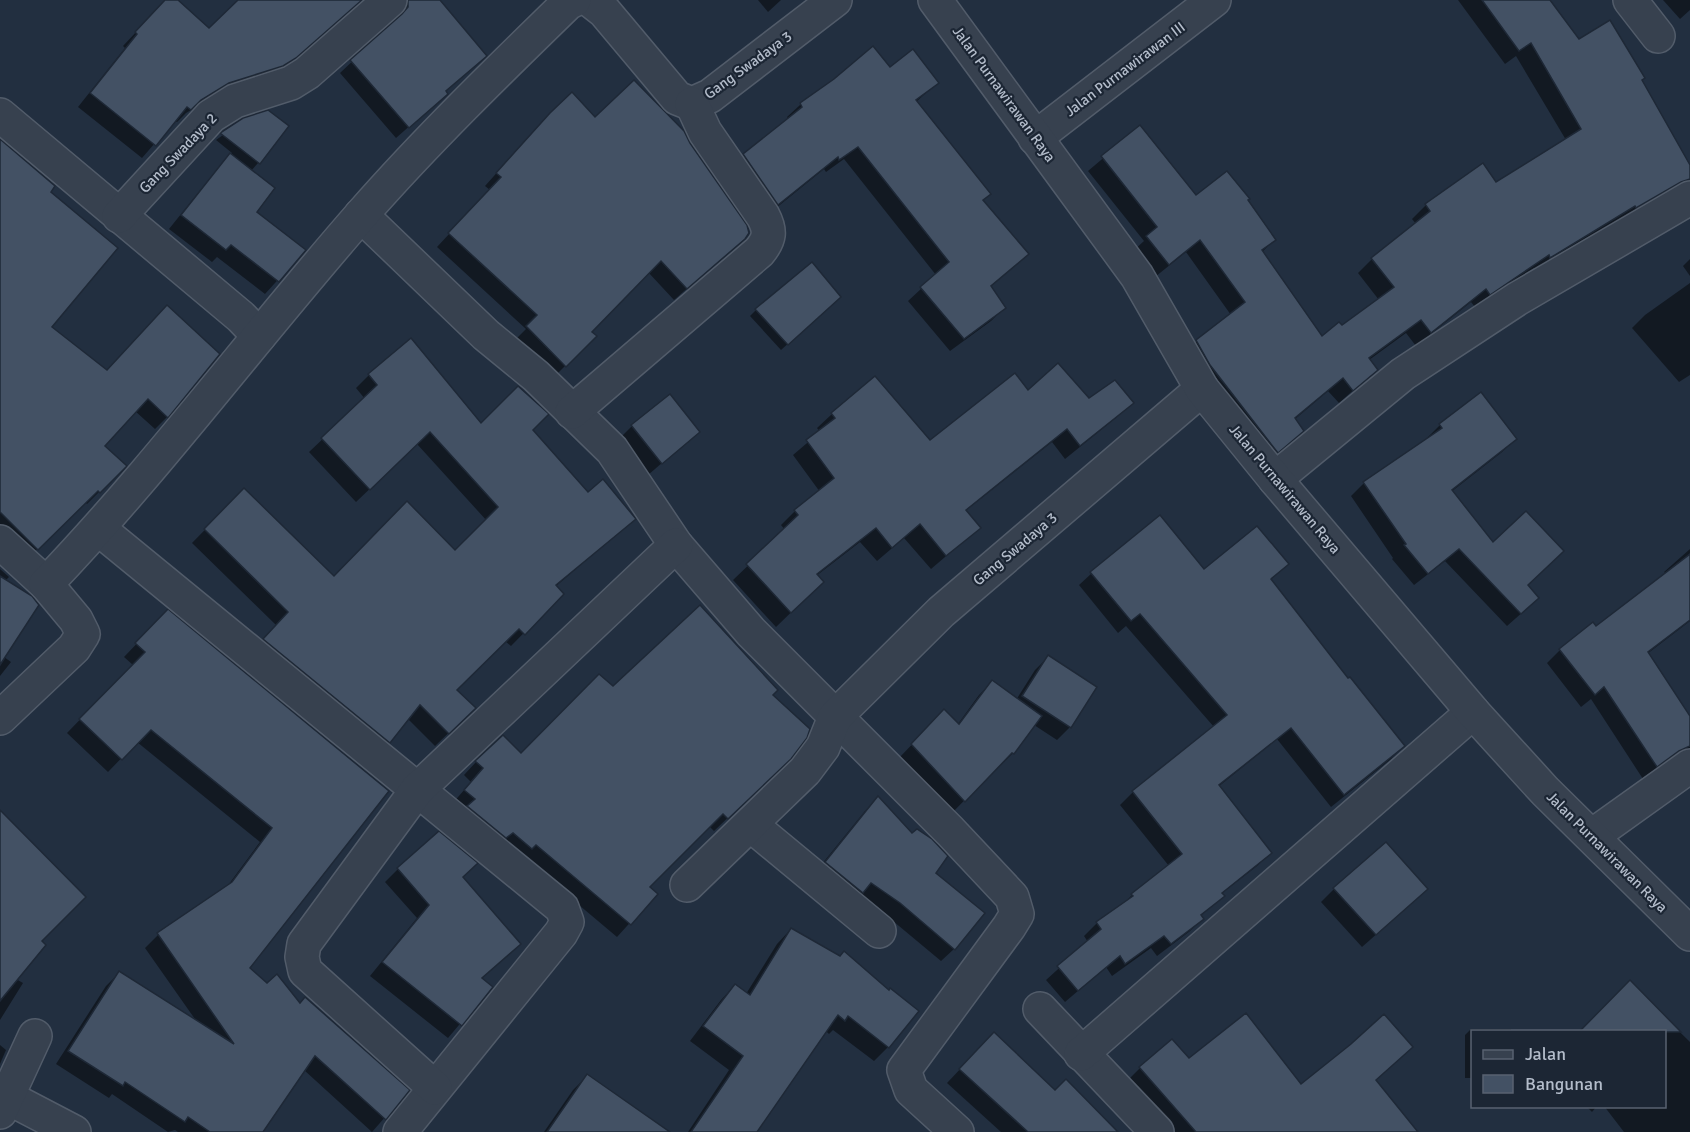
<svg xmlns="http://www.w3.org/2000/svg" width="1690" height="1132" font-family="Signika,sans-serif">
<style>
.shadow{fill:#0007}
.building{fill:#435164;stroke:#1e2836;stroke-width:1.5}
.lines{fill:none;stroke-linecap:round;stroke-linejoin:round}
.minor-casing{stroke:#525c6a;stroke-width:36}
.tertiary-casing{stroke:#525c6a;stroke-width:36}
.minor{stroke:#37414f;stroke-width:33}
.tertiary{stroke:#37414f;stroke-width:33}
.labels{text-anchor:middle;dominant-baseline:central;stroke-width:4.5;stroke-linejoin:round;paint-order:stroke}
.street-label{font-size:15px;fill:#b3bcca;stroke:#1c2634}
</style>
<rect width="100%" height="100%" fill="#222f40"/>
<g class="shadow">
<path d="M166 0H176L209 31 240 0H354L343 16 281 71 214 96 186 113 177 122 174 121 142 158 78 107 125 48 123 46Z"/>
<path d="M408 0H436L446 94 396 138 340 73 396 20 397 11Z"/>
<path d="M758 0H781L768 12Z"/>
<path d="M1458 0H1549L1578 41 1690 168V182L1622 221 1621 219 1536 270 1534 268 1475 307 1471 302 1416 346 1406 333 1369 360 1376 370 1339 403 1328 391 1294 420 1302 431 1263 465 1183 355 1197 341 1231 315 1186 252 1155 277 1133 251 1144 241 1088 171 1140 127 1196 197 1246 200 1274 240 1262 252 1322 339 1341 327 1379 300 1358 273 1372 259 1416 224 1412 219 1426 205 1483 165 1496 184 1566 140 1516 56 1505 64Z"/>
<path d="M1663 0H1690V10L1680 19Z"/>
<path d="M890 69 937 83 916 102 982 201 1027 254 990 287 1004 308 991 321 950 351 908 301 936 275 844 159 826 172 824 169 765 217 731 169 789 120 787 117 800 105 835 80Z"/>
<path d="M595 119 744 238 674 300 648 272 590 332 595 336 553 378 515 340 526 329 437 247 490 190 485 186 537 128Z"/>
<path d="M244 120 258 163 251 171 254 212 304 251 265 294 217 257 212 262 169 229 218 168 232 153 216 140Z"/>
<path d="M0 141 48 192 50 327 107 371 155 320 167 417 155 429 135 411 103 446 125 466 87 504 85 502 24 562 0 540Z"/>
<path d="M1690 259V276L1683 266Z"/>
<path d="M1690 283V375L1679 382 1632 328 1645 315Z"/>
<path d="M833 303 781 350 750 316 756 310Z"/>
<path d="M369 375 480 425 531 430 588 494 634 519 555 587 562 594 511 646 505 641 455 690 461 721 435 746 408 719 376 755 251 652 276 625 192 543 244 490 334 578 455 552 487 521 417 444 356 502 309 452 365 399 356 388Z"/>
<path d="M875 378 930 442 1028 392 1132 403 1117 417 1065 459 1052 442 965 511 979 528 931 569 904 538 877 561 860 542 816 576 808 596 776 627 733 580 785 530 781 525 795 511 820 492 793 455 820 432 817 428 832 414Z"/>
<path d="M1440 425 1515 439 1502 452 1451 492 1524 611 1507 626 1445 561 1414 585 1392 559 1393 558 1351 496 1364 483 1428 439 1427 438Z"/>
<path d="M632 426 698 432 648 475 619 439Z"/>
<path d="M1690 549V621L1647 654 1690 718V748L1643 779 1591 699 1581 707 1547 663 1560 650 1595 628 1666 574 1664 572Z"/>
<path d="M1287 564 1270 580 1348 680 1403 746 1391 759 1331 807 1277 739 1218 787 1270 853 1257 866 1221 894 1223 896 1200 916 1202 919 1190 931 1157 956 1151 948 1112 976 1106 967 1065 1002 1046 980 1088 942 1084 936 1097 923 1119 908 1132 895 1169 866 1120 805 1133 792 1214 727 1126 626 1118 633 1079 585 1092 573 1204 571Z"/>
<path d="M0 569 9 577 5 581 4 657 11 662 0 676Z"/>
<path d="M168 611 387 791 248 968 266 985 299 1005 408 1091 372 1132 304 1070 261 1132H178L175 1130 168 1132 112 1094 109 1098 56 1064 106 986 119 973 197 1022 145 948 158 935 226 888 260 842 137 742 108 772 67 733 133 665 124 657Z"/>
<path d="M1048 657 1070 727 1057 740 1034 725 1013 753 1000 766 999 765 951 814 899 758 944 711 958 724 979 695 992 682 1016 700 1035 670Z"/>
<path d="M613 688 771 695 790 758 714 831 709 826 648 887 656 894 617 937 522 857 452 804 471 782 464 775 476 762 521 755Z"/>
<path d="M878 799 912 836 934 873 954 949 941 961 887 916 858 895 813 875 865 811Z"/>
<path d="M0 831 39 941 16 979 23 983 0 1020Z"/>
<path d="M398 869 462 877 480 979 491 987 448 1038 370 976 417 918 385 882Z"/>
<path d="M1334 889 1413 902 1362 947 1321 902Z"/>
<path d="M791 929 888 1047 874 1061 833 1030 829 1034 826 1031 756 1132H688L729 1070 690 1041 721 1000 735 985 746 994 777 944Z"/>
<path d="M1630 983 1690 1042V1132H1624L1604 1106H1664V1032Z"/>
<path d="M1471 1029H1511V1032H1472V1078H1465V1035Z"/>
<path d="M0 1045 6 1050 0 1064Z"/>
<path d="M981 1047 1055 1092 1114 1132H1001L947 1083Z"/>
<path d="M1189 1060 1301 1086 1375 1081 1397 1132H1174L1128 1080 1140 1068Z"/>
<path d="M587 1076 668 1132H544L573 1090Z"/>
<path d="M1586 1106H1597L1592 1112Z"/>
</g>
<g class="building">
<path d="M165 0H178L209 28 238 0H362L296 58 283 66 229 83 201 100 191 110 187 107 156 146 90 93 137 34 135 32Z"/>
<path d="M408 0H440L487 56 446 91 448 94 409 128 350 60 402 14 408 7Z"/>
<path d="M1482 0H1550L1579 39 1610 20 1645 78 1642 80 1690 165V179L1681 182 1636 208 1635 206 1550 258 1549 255 1490 295 1486 289 1431 333 1421 320 1369 358 1378 370 1353 391 1343 378 1295 418 1304 431 1278 453 1210 365 1196 340 1245 302 1200 240 1169 265 1146 236 1157 227 1101 156 1140 125 1196 195 1227 171 1250 199 1248 200 1276 240 1262 250 1322 336 1339 322 1342 325 1394 287 1371 258 1430 211 1425 204 1483 163 1496 182 1581 129 1531 43 1519 51Z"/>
<path d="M873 46 890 67 913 49 939 83 916 100 991 194 983 200 1029 254 991 286 1006 308 964 339 920 287 949 262 858 147 839 160 838 157 778 205 743 154 802 107 800 103 834 79Z"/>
<path d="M634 80 684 131 690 143 747 225 749 233 745 239 687 289 661 261 592 332 597 336 566 367 526 326 537 315 448 233 501 177 496 173 550 113 572 92 595 117Z"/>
<path d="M268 110 289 126 260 164 220 133 243 118Z"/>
<path d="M0 139 55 186 51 192 118 248 52 327 107 370 167 305 220 354 168 418 148 399 105 446 127 466 100 493 98 491 38 550 0 512Z"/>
<path d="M230 153 275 188 257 212 306 250 279 282 231 245 226 250 181 215Z"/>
<path d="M812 262 841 297 788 345 755 309Z"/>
<path d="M411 338 481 423 518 386 549 414 533 430 588 492 603 479 636 519 556 585 564 594 525 635 519 629 457 690 476 708 449 734 420 705 390 743 263 639 288 612 204 529 244 488 334 576 407 501 455 550 498 507 430 432 370 490 321 438 377 385 368 374Z"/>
<path d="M1058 363 1089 398 1115 380 1134 403 1080 446 1067 429 966 510 981 528 946 556 920 524 892 548 876 528 817 574 824 582 791 613 746 564 798 515 794 510 834 478 806 440 835 418 831 413 875 376 930 440 1015 373 1028 390Z"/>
<path d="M1481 392 1517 439 1452 490 1493 542 1526 511 1564 551 1528 585 1539 598 1521 614 1459 549 1428 574 1404 545 1406 544 1363 482 1442 428 1439 424Z"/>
<path d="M670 394 700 432 662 464 631 425Z"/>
<path d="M1160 515 1204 569 1257 526 1289 564 1271 579 1348 678 1350 677 1405 746 1344 795 1291 728 1219 785 1272 853 1222 893 1225 896 1201 915 1204 919 1171 944 1164 936 1125 964 1120 956 1078 991 1057 966 1101 929 1096 922 1133 896 1131 894 1182 854 1132 791 1227 715 1140 614 1131 621 1090 572Z"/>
<path d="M1690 554V620L1648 652 1690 716V746L1679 751 1657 767 1604 687 1595 695 1559 649 1593 622 1596 626Z"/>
<path d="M0 576 32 596 39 605 0 665Z"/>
<path d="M700 605 778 690 773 695 810 729 807 738 791 759 728 819 723 814 650 887 658 894 631 925 536 845 532 849 513 833 506 838 467 806 475 799 464 790 483 768 475 761 503 735 521 753 599 674 613 686Z"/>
<path d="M168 609 389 791 250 968 267 983 277 974 300 1003 305 997 410 1090 386 1120 315 1056 263 1132H210L188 1117 185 1122 125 1082 123 1086 68 1051 119 971 234 1044 157 933 232 882 272 828 151 730 122 760 79 719 145 652 135 643Z"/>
<path d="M1048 655 1097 687 1071 728 1022 696Z"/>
<path d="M992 680 1042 716 1014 754 1012 753 965 802 911 744 944 709 959 724Z"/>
<path d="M878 796 912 833 917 829 932 839 948 856 936 873 985 913 955 950 900 903 871 883 863 893 825 862Z"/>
<path d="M0 810 86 897 42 941 46 945 0 1001Z"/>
<path d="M439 831 478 863 463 877 521 944 482 978 493 987 462 1026 382 962 429 905 397 868Z"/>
<path d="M1386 842 1428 889 1376 935 1333 888Z"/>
<path d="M791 928 840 956 844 951 889 990 890 988 919 1011 889 1048 848 1016 845 1021 838 1015 757 1132H691L743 1056 703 1026 735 984 750 995Z"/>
<path d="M1630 980 1681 1032H1579Z"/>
<path d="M1246 1013 1301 1084 1351 1044 1384 1014 1413 1047 1376 1080 1418 1132H1196L1139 1067 1172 1039 1189 1058Z"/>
<path d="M994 1032 1055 1090 1066 1079 1118 1132H1028L959 1069Z"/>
<path d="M587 1074 670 1132H547Z"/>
</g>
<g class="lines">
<g class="minor-casing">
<g id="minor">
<path d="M590 0 604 11 677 98 692 104 710 96 835 0"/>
<path d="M1630 0 1658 36"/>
<path d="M0 115 241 317 259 336"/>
<path d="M1035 138 1214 0"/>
<path d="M361 215 486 335 536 376 612 450 676 545 751 632 950 831 1012 897 1017 914 1009 927 904 1070 911 1090 957 1132"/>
<path d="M119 216 211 116 235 101 291 83 307 73 390 0"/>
<path d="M572 412 759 252C770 239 771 231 763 216L705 132 692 104"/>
<path d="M1275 479 1403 374 1517 299 1690 198"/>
<path d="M99 529 562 908 567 922 561 933 400 1132"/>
<path d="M0 542 46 584"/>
<path d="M0 718 74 648 83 634 76 620 46 584C158 467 255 336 362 214 427 140 497 72 568 3L574 0"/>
<path d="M751 825 879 931"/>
<path d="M1592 836 1690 766"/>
<path d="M687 885 805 771 823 747 835 717 941 612 1202 389"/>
<path d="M1040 1009 1157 1132"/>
<path d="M1081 1054 1473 712"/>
<path d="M435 1088 305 971 302 957 304 944 417 790 676 545"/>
<path d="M7 1097 74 1132"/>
<path d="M0 1112 35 1036"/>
</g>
</g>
<g class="tertiary-casing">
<path id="tertiary" d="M935 0 1137 276 1202 389 1275 479 1473 712 1545 791 1690 934"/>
</g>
<use href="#minor" class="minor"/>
<use href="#tertiary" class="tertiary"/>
</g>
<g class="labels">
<g class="street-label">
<text transform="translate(748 65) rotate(-36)">Gang Swadaya 3</text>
<text transform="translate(1125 69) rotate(-37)">Jalan Purnawirawan III</text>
<text transform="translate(1004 94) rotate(54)">Jalan Purnawirawan Raya</text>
<text transform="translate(178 153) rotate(-46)">Gang Swadaya 2</text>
<text transform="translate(1285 489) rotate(50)">Jalan Purnawirawan Raya</text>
<text transform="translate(1015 549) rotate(-40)">Gang Swadaya 3</text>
<text transform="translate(1607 852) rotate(45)">Jalan Purnawirawan Raya</text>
</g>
</g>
<rect x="1471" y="1030" width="195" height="78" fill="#1c2634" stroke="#586270" stroke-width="1.5"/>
<rect x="1483" y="1050" width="30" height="9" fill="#37414f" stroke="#586270" stroke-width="1.5"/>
<text x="1525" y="1060" font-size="18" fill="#b3bcca">Jalan</text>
<rect x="1483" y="1075" width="30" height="18" fill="#435164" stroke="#586270" stroke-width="1.5"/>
<text x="1525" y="1090" font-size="18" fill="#b3bcca">Bangunan</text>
</svg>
